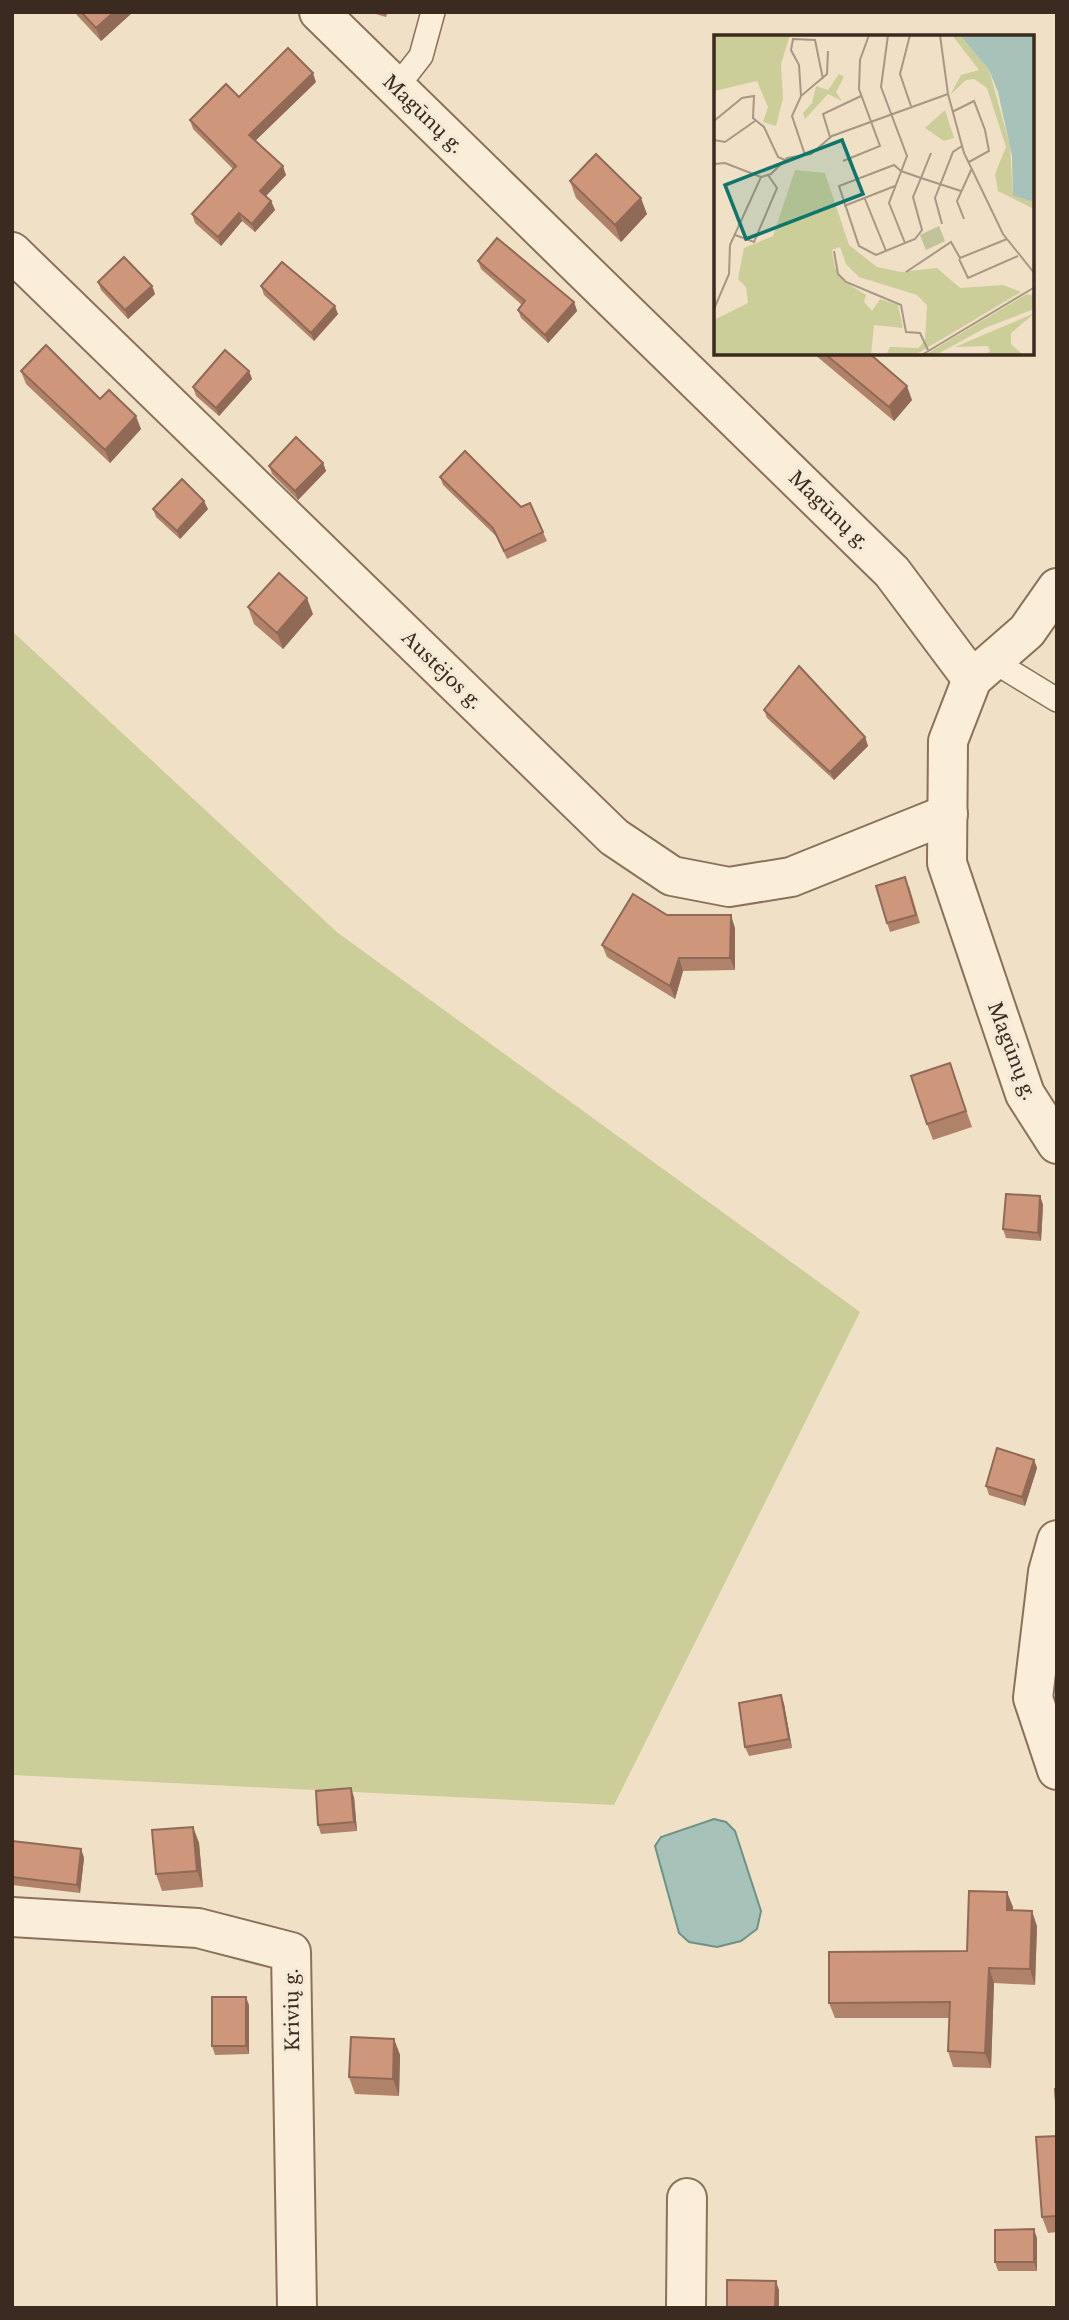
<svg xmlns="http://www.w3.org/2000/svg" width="1069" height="2320" font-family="'Libre Baskerville',serif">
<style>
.green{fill:#ccce99}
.water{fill:#a7c3b9;stroke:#6d9286;stroke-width:2}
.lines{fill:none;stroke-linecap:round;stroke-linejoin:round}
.lane-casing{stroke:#8b715b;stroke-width:26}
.street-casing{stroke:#8b715b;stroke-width:42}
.lane{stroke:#faeed9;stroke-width:23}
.street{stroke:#faeed9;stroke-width:38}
.wall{fill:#b1826a}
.shaded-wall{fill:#906a56}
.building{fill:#ce977b;stroke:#906a56;stroke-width:2}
.labels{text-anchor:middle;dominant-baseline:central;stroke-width:6;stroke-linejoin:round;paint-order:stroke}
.street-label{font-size:19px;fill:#3b2a1f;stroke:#f6ead6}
.inset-road{fill:none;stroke:#a79783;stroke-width:2}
.view{fill:#0f766e;fill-opacity:0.15;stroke:#0f766e;stroke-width:3.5}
.inset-edge{fill:none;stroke:#3b2a1f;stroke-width:3.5}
</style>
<rect width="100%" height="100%" fill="#efe0c6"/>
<path class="green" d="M12 631 338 933 860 1312 614 1805 12 1775Z"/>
<path class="water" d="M714 1819 726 1822 735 1831 761 1911 757 1929 741 1941 717 1947 689 1942 679 1933 655 1846 661 1837Z"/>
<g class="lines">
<g class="lane-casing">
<g id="lane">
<path d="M396 88 421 56 433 12"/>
<path d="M993 661 1057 700"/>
</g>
</g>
<g class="street-casing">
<g id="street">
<path d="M319 12 892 572 972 679"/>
<path d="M12 252 614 837 672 876 729 887 791 877 948 814"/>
<path d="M1057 588 1027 631 972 679 948 741 947 863 1025 1094 1057 1144"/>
<path d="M1057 1540 1048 1572 1033 1698 1057 1770"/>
<path d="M12 1917 198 1928 291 1952 297 2308"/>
<path d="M686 2308 687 2198"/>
</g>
</g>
<use href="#lane" class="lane"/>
<use href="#street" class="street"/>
</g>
<g class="wall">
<path d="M74 12H133L101 41Z"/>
<path d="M369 12H388L386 17Z"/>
<path d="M316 82 255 141 286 175 266 196 271 201 275 210 255 232 242 221 221 246 195 223 192 214 233 169 193 129 190 120Z"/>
<path d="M570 181 647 214 621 242 576 198Z"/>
<path d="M478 261 574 302 577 311 548 343 521 318 518 310 522 305 481 269Z"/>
<path d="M98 282 152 286 155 294 128 319 101 290Z"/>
<path d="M261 286 338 314 314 341 264 295Z"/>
<path d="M814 354H870L912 400 894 421Z"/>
<path d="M21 371 100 399 141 429 110 463 26 384Z"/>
<path d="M249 371 252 379 219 416 196 396 193 387Z"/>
<path d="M323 463 326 471 298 500 272 474 269 466Z"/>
<path d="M440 477 543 532 547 541 507 559 496 536 443 485Z"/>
<path d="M153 509H208L180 539 156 517Z"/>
<path d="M248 607 313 614 283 649 254 624Z"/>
<path d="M764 710 865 737 868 746 834 780 767 718Z"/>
<path d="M909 886 920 923 890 932 887 923Z"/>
<path d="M667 915 735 928V970L683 971 675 999 607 957 602 945Z"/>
<path d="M950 1063 972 1127 933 1140 927 1124Z"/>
<path d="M1040 1196 1043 1205 1041 1241 1006 1238 1003 1229Z"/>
<path d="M1034 1460 1037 1468 1025 1506 989 1495 986 1486Z"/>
<path d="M781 1695 784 1704 792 1748 749 1756 745 1747Z"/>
<path d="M354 1797 357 1831 321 1834 318 1825Z"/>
<path d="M193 1827 199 1843 203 1887 162 1891 156 1874Z"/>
<path d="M12 1841 81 1849 84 1858 80 1893 12 1885Z"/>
<path d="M1007 1892 1013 1910 1037 1926 1035 1985 994 1983 991 2068 953 2067 948 2051 949 2018H835L829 2003 967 1951Z"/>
<path d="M249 2005V2054L215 2055 212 2046Z"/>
<path d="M394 2039 400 2055 399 2096 355 2094 349 2077Z"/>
<path d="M1057 2136V2232L1048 2233 1042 2217Z"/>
<path d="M1037 2238V2271H998L995 2262Z"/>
</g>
<g class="shaded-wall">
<path d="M114 12H133L101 41 96 28Z"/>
<path d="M313 73 316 82 252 144 249 135Z"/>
<path d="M283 166 286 175 263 199 260 191Z"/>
<path d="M641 198 647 214 621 242 615 225Z"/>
<path d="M271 201 275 210 255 232 252 224Z"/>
<path d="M239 213 242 221 221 246 218 237Z"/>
<path d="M152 286 155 294 128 319 125 310Z"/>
<path d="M574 302 577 311 548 343 545 335Z"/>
<path d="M335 306 338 314 314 341 311 333Z"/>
<path d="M249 371 252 379 219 416 216 408Z"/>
<path d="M907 386 912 400 894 421 889 407Z"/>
<path d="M136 416 141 429 110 463 105 450Z"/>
<path d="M323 463 326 471 298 500 295 491Z"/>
<path d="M204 501 208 509 180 539 177 531Z"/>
<path d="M307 598 313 614 283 649 277 633Z"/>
<path d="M865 737 868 746 834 780 830 772Z"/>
<path d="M731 915 735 928V970L730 958Z"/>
<path d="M679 958 683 971 675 999 670 986Z"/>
<path d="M1040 1196 1043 1205 1041 1241 1038 1233Z"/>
<path d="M1034 1460 1037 1468 1025 1506 1022 1497Z"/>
<path d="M781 1695 784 1704 792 1748 789 1739Z"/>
<path d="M351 1788 354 1797 357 1831 354 1822Z"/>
<path d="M193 1827 199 1843 203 1887 197 1871Z"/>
<path d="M81 1849 84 1858 80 1893 77 1885Z"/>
<path d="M1007 1892 1013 1907 1012 1925 1007 1910Z"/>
<path d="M1032 1911 1037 1926 1035 1985 1030 1969Z"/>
<path d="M989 1968 994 1983 991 2068 985 2053Z"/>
<path d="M246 1997 249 2005V2054L246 2046Z"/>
<path d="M394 2039 400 2055 399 2096 393 2079Z"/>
<path d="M1034 2229 1037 2238V2271L1034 2262Z"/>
<path d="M776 2281 779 2290V2308H775Z"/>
</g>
<g class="building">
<path d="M81 12H114L96 28Z"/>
<path d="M288 48 313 73 249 135 283 166 260 191 271 201 252 224 239 213 218 237 192 214 236 166 190 120 226 84 239 97Z"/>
<path d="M596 154 641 198 615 225 570 181Z"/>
<path d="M497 238 574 302 545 335 518 310 525 301 478 261Z"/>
<path d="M124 257 152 286 125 310 98 282Z"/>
<path d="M282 262 335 306 311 333 261 286Z"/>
<path d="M46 345 100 399 109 390 136 416 105 450 21 371Z"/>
<path d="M225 350 249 371 216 408 193 387Z"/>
<path d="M825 354H870L907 386 889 407Z"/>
<path d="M296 437 323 463 295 491 269 466Z"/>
<path d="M465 451 521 507 530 503 543 532 504 551 493 528 440 477Z"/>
<path d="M182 479 204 501 177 531 153 509Z"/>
<path d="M279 573 307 598 277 633 248 607Z"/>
<path d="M799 666 865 737 830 772 764 710Z"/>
<path d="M905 877 916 915 887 923 876 886Z"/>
<path d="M633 894 667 915H731L730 958H679L670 986 602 945Z"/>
<path d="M950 1063 966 1111 927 1124 911 1076Z"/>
<path d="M1006 1194 1040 1196 1038 1233 1003 1229Z"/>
<path d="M997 1448 1034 1460 1022 1497 986 1486Z"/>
<path d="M781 1695 789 1739 745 1747 739 1703Z"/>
<path d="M351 1788 354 1822 318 1825 316 1791Z"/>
<path d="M193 1827 197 1871 156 1874 152 1830Z"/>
<path d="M12 1841 81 1849 77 1885 12 1877Z"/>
<path d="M969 1891 1007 1892V1910L1032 1911 1030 1969 989 1968 985 2053 948 2051 950 2002 829 2003V1952L967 1951Z"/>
<rect x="212" y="1997" width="34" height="49"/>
<path d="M351 2037 394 2039 393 2079 349 2077Z"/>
<path d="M1055 2089H1057V2115Z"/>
<path d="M1057 2136V2216L1042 2217 1036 2137Z"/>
<path d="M1034 2229V2262H995V2230Z"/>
<path d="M727 2280 776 2281 775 2308H727Z"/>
</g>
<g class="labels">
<g class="street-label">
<text transform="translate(423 114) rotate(44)">Magūnų g.</text>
<text transform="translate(829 510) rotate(44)">Magūnų g.</text>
<text transform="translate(442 670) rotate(44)">Austėjos g.</text>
<text transform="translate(1012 1051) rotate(69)">Magūnų g.</text>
<text transform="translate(292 2010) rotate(-91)">Krivių g.</text>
</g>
</g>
<g transform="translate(714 35)">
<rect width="320" height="320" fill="#efe0c6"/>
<path d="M0 0H76L67 29 69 63 62 91 49 87 54 72 43 46 0 56ZM238 0H246L275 35 296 111 299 161 320 167V174L284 156 281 139 292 112 273 53 260 44 252 45 236 60 247 40 265 35ZM125 39 130 42 122 57 128 66 114 59 91 84 89 78 98 68 102 51 114 55ZM231 75 240 103 230 106 211 93ZM81 135 111 138 135 210 163 232 187 237 223 233 246 253 289 250 307 257 201 320H172L176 312 204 313 211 306 213 270 203 260 145 242 132 229 126 212 118 215 121 233 131 247 152 260 150 267 158 276 166 264 184 270 189 293 160 290 157 320H0V285L34 268 32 252 24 244 30 213 59 201ZM313 259 320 261V274L271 293 222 320 209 321ZM321 278 297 298V309L309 320H271L276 316 274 311 241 312Z" fill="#ccce99"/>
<path d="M225 191 231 206 212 215 206 200Z" fill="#c1c398"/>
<path d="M246 0H320V167L299 161 298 121 284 57 275 35Z" fill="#a7c3b9"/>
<path class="inset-road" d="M174 0 167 52 193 121 175 168 191 208M196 0 186 39 197 71M226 0 234 59 250 118 289 199 321 239M87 61 85 30 77 15 79 4 101 5 109 44M238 77 260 66 271 95 275 116 255 127M0 86 28 63 40 61 39 83 50 92 64 122 71 125M116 102 109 79 147 61M0 105 11 107 41 86M217 118 207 143 199 162 208 195 201 204 162 220 145 211 125 151 180 130 187 136 207 143 247 156M91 120 78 81 87 61 113 39 114 16M129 126 166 111 145 54 146 25 155 0M0 129 11 128 47 142M151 164 172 216M130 171 181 151M250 184 243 166 258 133M228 189 221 163 239 117 248 111M21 200 40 207 63 153 54 140M120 216 124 239 132 247 187 270 192 297 206 298 214 315M245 224 254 243 304 221M192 237 237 207 246 223 293 204M0 274 15 239 16 210 47 142 57 139 73 123 97 119 118 101 234 59M206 321 321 252"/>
<path class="view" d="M128 105 149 159 32 204 11 150Z"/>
<rect width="320" height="320" class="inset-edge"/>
</g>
<rect width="1069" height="2320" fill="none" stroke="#3b2a1f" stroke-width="28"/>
</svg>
